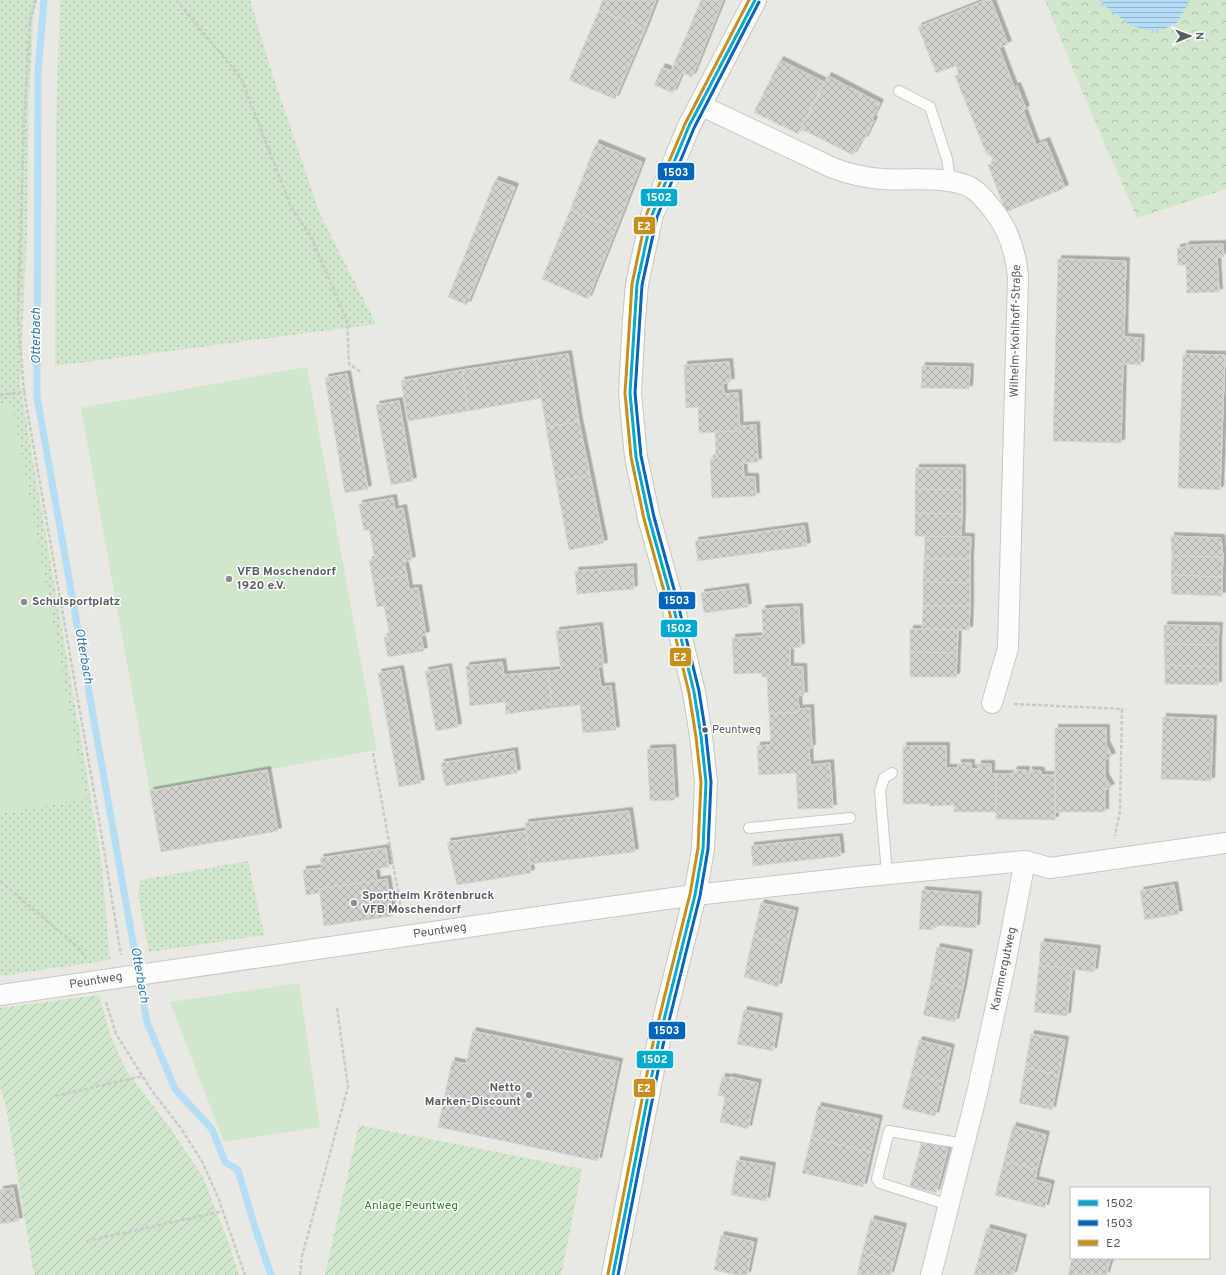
<svg xmlns="http://www.w3.org/2000/svg" width="1226" height="1275" font-family="Overpass,sans-serif">
<style>
.grass{fill:url(#grass-dots)}
.park{fill:url(#park-crowns)}
.garden{fill:url(#garden-furrows)}
.pitch{fill:#d0e7cb}
.water{fill:url(#water-rules)}
.lines{fill:none;stroke-linecap:round;stroke-linejoin:round}
.stream{stroke:#b4ddf6;stroke-width:7}
.building{fill:url(#building-cross-hatch);stroke:#d9d6d2;filter:url(#shadow)}
.lane-casing{stroke:#c7c7c6;stroke-width:12}
.street-casing{stroke:#c7c7c6;stroke-width:22}
.secondary-casing{stroke:#c5c6c4;stroke-width:24}
.path{stroke:#c5ccc8;stroke-width:2.5;stroke-dasharray:4 2;stroke-linecap:butt}
.lane{stroke:#fcfcfb;stroke-width:10}
.street{stroke:#fcfcfb;stroke-width:20}
.secondary{stroke:#fcfcfb;stroke-width:22}
.bus-1-casing{stroke:#fff;stroke-width:6}
.bus-2-casing{stroke:#fff;stroke-width:6}
.bus-3-casing{stroke:#fff;stroke-width:6}
.bus-1{stroke:#00a9ce;stroke-width:3}
.bus-2{stroke:#0065bd;stroke-width:3}
.bus-3{stroke:#c7901d;stroke-width:3}
.poi-dot{fill:#8b8e8f;stroke:#fff;stroke-width:1.5}
.bus-dot{fill:#585d62;stroke:#fff;stroke-width:1.5}
.labels{text-anchor:middle;dominant-baseline:central;stroke-width:3;stroke-linejoin:round;paint-order:stroke}
.bus-label{font-size:11px;fill:#585d62;stroke:#fff;text-anchor:start}
.street-label{font-size:12px;fill:#585d62;stroke:#fff}
.poi-label{font-size:12px;font-weight:bold;fill:#585d62;stroke:#fff;text-anchor:start}
.park-label{font-size:12px;fill:#2d852e;stroke:#fff}
.water-label{font-size:13px;font-style:italic;fill:#3179b9;stroke:#fff}
.line-badge{stroke:#fff;stroke-width:1.5}
.badge-label{font-size:11px;text-anchor:middle;font-weight:bold;fill:#fff}
</style>
<defs>
<pattern id="grass-dots" width="8" height="8" patternUnits="userSpaceOnUse"><rect width="8" height="8" fill="#d0e7cb"/><path d="M2 2h.1M6 6h.1" fill="none" stroke="#acbea8" stroke-width="1.8" stroke-linecap="round"/></pattern>
<pattern id="park-crowns" width="20" height="18" patternUnits="userSpaceOnUse"><rect width="20" height="18" fill="#d0e7cb"/><path d="M2 6a3 3 0 1 1 6 0M12 15a3 3 0 1 1 6 0" fill="none" stroke="#acbea8"/></pattern>
<pattern id="garden-furrows" width="10" height="10" patternUnits="userSpaceOnUse"><rect width="10" height="10" fill="#d0e7cb"/><path d="M-1 1l2-2M0 10L10 0M9 11l2-2" fill="none" stroke="#acbea8"/></pattern>
<pattern id="water-rules" width="6" height="5" patternUnits="userSpaceOnUse"><rect width="6" height="5" fill="#b4ddf6"/><path d="M0 2.5h6" fill="none" stroke="#95b6cb"/></pattern>
<pattern id="building-cross-hatch" width="8" height="8" patternUnits="userSpaceOnUse"><rect width="8" height="8" fill="#d3d1ce"/><path d="M0 0l8 8M0 8l8-8" fill="none" stroke="#aeadab"/></pattern>
<filter id="shadow"><feDropShadow dx="3.5" dy="-3.5" stdDeviation="0" flood-color="#0004"/></filter>
</defs>
<rect width="100%" height="100%" fill="#eae8e2"/>
<g class="grass">
<path d="M0 0H36L34 7 29 100 27 234 20 384 101 857 110 960 0 976Z"/>
<path d="M60 0H250L273 76 320 214 376 324 55 366 56 131Z"/>
<path d="M248 861 264 935 149 952 138 895 140 880Z"/>
</g>
<path class="park" d="M1045 0H1226V189L1137 218 1076 77Z"/>
<g class="garden">
<path d="M99 995 111 1037 127 1072 168 1125 203 1177 229 1244 239 1275H34L6 1106 0 1087V1008Z"/>
<path d="M359 1125 582 1169 561 1275H325Z"/>
</g>
<g class="pitch">
<path d="M307 367 377 750 150 791 81 408Z"/>
<path d="M12 403 86 799 0 814V405Z"/>
<path d="M299 983 320 1127 224 1142 170 1002Z"/>
</g>
<path class="water" d="M1099 0H1190L1177 23 1156 32 1132 26 1112 12Z"/>
<g class="lines">
<path class="stream" d="M44 0 38 72 37 397 147 1022 175 1089 212 1129 225 1162 238 1170 254 1224 271 1275"/>
</g>
<g class="building">
<path d="M602 0H656L645 29 599 10Z"/>
<path d="M701 0H723L692 77 682 73 673 93 654 85 662 67 671 71Z"/>
<path d="M986 0H991L1008 44 999 48 1014 87 1017 86 1026 109 1023 110 1036 145 1046 141 1065 188 1006 212 988 165 994 163 990 154 987 155 955 76 959 74 956 66 936 73 918 27Z"/>
<path d="M599 10 645 29 615 99 569 80Z"/>
<path d="M780 60 824 82 798 134 754 112Z"/>
<path d="M828 76 880 103 872 119 874 120 864 140 862 139 853 155 801 129Z"/>
<path d="M596 143 642 162 616 229 570 210Z"/>
<path d="M495 180 515 187 467 305 448 297Z"/>
<path d="M570 210 616 229 588 299 542 279Z"/>
<path d="M1223 244 1224 257H1217L1219 292 1187 293 1186 265H1178L1177 248 1186 247V245Z"/>
<path d="M1058 259 1126 261 1124 337 1141 338 1140 365 1123 364 1121 443 1053 441Z"/>
<path d="M568 354 579 422 546 427 535 359Z"/>
<path d="M1183 354 1225 355 1220 490 1178 488Z"/>
<path d="M535 359 542 398 468 411 462 370Z"/>
<path d="M729 362 731 382 723 383 724 394 738 393 740 431 699 433 698 407 686 408 684 365Z"/>
<path d="M922 366 970 367 969 389 921 388Z"/>
<path d="M462 370 468 411 408 421 401 381Z"/>
<path d="M347 374 368 489 345 493 325 378Z"/>
<path d="M399 401 413 481 391 485 376 405Z"/>
<path d="M579 422 590 475 556 482 546 427Z"/>
<path d="M756 425 758 462 743 463 744 477H755L756 496 712 498 710 459 716 458 715 432 740 431V426Z"/>
<path d="M916 468H962V490L915 489Z"/>
<path d="M590 475 604 543 569 550 556 482Z"/>
<path d="M915 489 962 490V514L915 513Z"/>
<path d="M393 498 395 510 403 508 412 560 404 562 407 575 373 581 369 560 375 559 369 529 364 531 359 504Z"/>
<path d="M915 513 962 514 961 537 915 536Z"/>
<path d="M804 526 807 546 698 561 695 541Z"/>
<path d="M925 536 971 537 970 559H924Z"/>
<path d="M1171 536 1221 538 1223 557 1172 556Z"/>
<path d="M1172 556 1223 557 1222 577 1171 575Z"/>
<path d="M924 559H970V583L923 582Z"/>
<path d="M633 567 634 589 577 594 575 571Z"/>
<path d="M407 575 409 589 418 588 426 635 421 636 424 651 388 657 384 637H390L384 606 377 607 373 581Z"/>
<path d="M1171 575 1222 577V596L1172 594Z"/>
<path d="M923 582 970 583V606H923Z"/>
<path d="M745 587 748 607 704 613 701 593Z"/>
<path d="M923 606H970L969 630 922 629Z"/>
<path d="M799 607 801 647 790 648V667H803L804 695 798 696 799 712 769 714 767 677H762V673L734 674 732 638 763 636 762 609Z"/>
<path d="M1164 625 1219 626 1218 645 1164 644Z"/>
<path d="M599 626 604 666 598 667 601 687 611 686 616 730 583 733 580 705 552 708 548 671 561 670 556 631Z"/>
<path d="M910 629 958 630 957 653 910 652Z"/>
<path d="M1164 644 1218 645V667L1165 665Z"/>
<path d="M910 652 957 653 956 677H910Z"/>
<path d="M502 662 504 675 548 671 552 708 506 714 505 702 470 706 466 666Z"/>
<path d="M1165 665 1218 667V685L1165 684Z"/>
<path d="M448 667 458 727 436 731 425 671Z"/>
<path d="M400 669 421 783 399 787 378 673Z"/>
<path d="M810 708 812 748H809L810 765 830 763 833 808 798 809 796 773 759 775 757 746 771 745 769 714 799 712V709Z"/>
<path d="M1163 717 1213 719 1211 781 1161 779Z"/>
<path d="M1055 728H1106V744L1112 756 1105 760V777L1111 787 1105 790V812H1055Z"/>
<path d="M903 746H946V768H958V763H971V769H978V764H991V774H996V812H954V805L930 806V804H903Z"/>
<path d="M672 748 675 800 650 801 647 749Z"/>
<path d="M514 751 517 773 445 786 441 763Z"/>
<path d="M267 770 278 831 161 852 150 791Z"/>
<path d="M1014 770H1026V774H1029V770L1041 771V775H1055V820L996 819V774H1013Z"/>
<path d="M629 811 635 852 530 864 525 823Z"/>
<path d="M526 831 531 873 457 885 447 842Z"/>
<path d="M839 837 841 856 753 866 751 846Z"/>
<path d="M386 848 389 867 375 869 377 881 319 889 320 893 306 895 303 870 322 868 320 858Z"/>
<path d="M387 879 393 916 324 926 319 889Z"/>
<path d="M1174 885 1179 914 1145 920 1140 891Z"/>
<path d="M922 890 978 895 976 928 933 925V930L919 929Z"/>
<path d="M761 903 795 911 787 945 753 937Z"/>
<path d="M753 937 787 945 778 987 744 977Z"/>
<path d="M1041 942 1097 949 1094 972 1039 965Z"/>
<path d="M937 947 969 953 963 988 931 981Z"/>
<path d="M1039 965 1072 969 1067 1016 1034 1012Z"/>
<path d="M931 981 963 988 955 1022 923 1015Z"/>
<path d="M744 1010 779 1017 773 1051 737 1044Z"/>
<path d="M473 1031 619 1062 598 1161 438 1127 452 1061 466 1064Z"/>
<path d="M1031 1034 1065 1040 1059 1075 1025 1068Z"/>
<path d="M919 1040 951 1048 943 1082 911 1074Z"/>
<path d="M1025 1068 1059 1075 1052 1110 1019 1103Z"/>
<path d="M911 1074 943 1082 935 1116 902 1108Z"/>
<path d="M722 1077 730 1078V1077L758 1083 748 1129 720 1122 725 1097 718 1095Z"/>
<path d="M818 1106 879 1119 871 1152 811 1138Z"/>
<path d="M1013 1126 1046 1135 1037 1170 1004 1161Z"/>
<path d="M811 1138 871 1152 863 1187 802 1173Z"/>
<path d="M922 1141 948 1149 936 1193 910 1186Z"/>
<path d="M737 1160 772 1166 766 1201 731 1195Z"/>
<path d="M1004 1161 1037 1170 1035 1180 1051 1184 1045 1208 995 1195Z"/>
<path d="M13 1188 19 1221 0 1224V1190Z"/>
<path d="M871 1219 903 1227 894 1261 862 1253Z"/>
<path d="M987 1228 1023 1238 1013 1275H974Z"/>
<path d="M721 1235 754 1242 747 1275H737L714 1270Z"/>
<path d="M862 1253 894 1261 890 1275H857Z"/>
<path d="M1072 1258H1111L1106 1275H1068Z"/>
</g>
<g class="lines">
<g class="lane-casing">
<g id="lane">
<path d="M899 91 930 107 947 159 950 180"/>
<path d="M749 828 850 818"/>
<path d="M887 874 880 791 884 778 892 773"/>
<path d="M949 1205 880 1183 877 1179 889 1131 964 1144"/>
</g>
</g>
<g class="street-casing">
<g id="street">
<path d="M700 105 833 168C849 174 865 178 883 179 910 181 946 175 970 187 980 193 986 201 993 210 1009 230 1016 253 1018 277L1008 648 992 703"/>
<path d="M0 995 495 923 695 895 857 877 1025 861 1050 868 1226 843"/>
<path d="M931 1275 977 1093 1005 965 1025 861"/>
</g>
</g>
<g class="secondary-casing">
<path id="secondary" d="M613 1275 658 1044 695 895 703 849 706 782 701 736 694 692 672 601 649 518 636 457 630 393 634 319 637 284 652 215 689 126 755 0"/>
</g>
<g class="path">
<path d="M176 0 241 78 291 207 311 237 347 321 349 364 362 373"/>
<path d="M24 392 18 317 24 122 30 21 36 0"/>
<path d="M0 395 24 392 101 832 121 955"/>
<path d="M1014 704 1122 709 1120 811 1115 836"/>
<path d="M373 753 402 914"/>
<path d="M0 881 80 949 86 959"/>
<path d="M106 1002 116 1034 152 1091 180 1127 203 1163 219 1200 245 1275"/>
<path d="M55 1096 143 1076"/>
<path d="M87 1241 223 1211"/>
<path d="M300 1275 302 1256 348 1087 337 1008"/>
</g>
<use href="#lane" class="lane"/>
<use href="#street" class="street"/>
<use href="#secondary" class="secondary"/>
<g class="bus-1-casing">
<path id="bus-1" d="M613 1275 658 1044 695 895 703 849 706 782 701 736 694 692 672 601 649 518 636 457 630 393 637 284 652 215 689 126 755 0"/>
</g>
<g class="bus-2-casing">
<path id="bus-2" d="M618 1275 663 1045 700 896 708 849 711 782 706 735 699 691 677 600 654 517 641 456 635 393 642 285 657 217 694 128 759 2"/>
</g>
<g class="bus-3-casing">
<path id="bus-3" d="M608 1274 653 1043 690 894 698 848 701 782 696 737 689 693 667 602 644 519 631 457 625 393 632 284 647 213 685 124 749 0"/>
</g>
<use href="#bus-1" class="bus-1"/>
<use href="#bus-2" class="bus-2"/>
<use href="#bus-3" class="bus-3"/>
</g>
<g class="poi-dot">
<circle cx="229" cy="579" r="4"/>
<circle cx="24" cy="602" r="4"/>
<circle cx="354" cy="903" r="4"/>
<circle cx="529" cy="1095" r="4"/>
</g>
<circle class="bus-dot" cx="705" cy="730" r="3.5"/>
<g class="labels">
<g class="bus-label">
<text x="712" y="730">Peuntweg</text>
</g>
<g class="street-label">
<text transform="translate(1016 331) rotate(-89)">Wilhelm-Kohlhoff-Straße</text>
<text transform="translate(440 931) rotate(-8)">Peuntweg</text>
<text transform="translate(1004 969) rotate(-78)">Kammergutweg</text>
<text transform="translate(96 981) rotate(-9)">Peuntweg</text>
</g>
<g class="poi-label">
<text x="237" y="572">VFB Moschendorf<tspan x="237" dy="14">1920 e.V.</tspan></text>
<text x="32" y="602">Schulsportplatz</text>
<text x="362" y="896">Sportheim Krötenbruck<tspan x="362" dy="14">VFB Moschendorf</tspan></text>
<text x="521" y="1088" text-anchor="end">Netto<tspan x="521" dy="14">Marken-Discount</tspan></text>
</g>
<g class="park-label">
<text x="411" y="1206">Anlage Peuntweg</text>
</g>
<g class="water-label">
<text transform="translate(37 336) rotate(-90)">Otterbach</text>
<text transform="translate(83 656) rotate(80)">Otterbach</text>
<text transform="translate(139 975) rotate(80)">Otterbach</text>
</g>
</g>
<g class="line-badge">
<rect x="657" y="162" width="38" height="19" rx="4" fill="#0065bd"/>
<rect x="640" y="188" width="38" height="19" rx="4" fill="#00a9ce"/>
<rect x="633" y="216" width="23" height="19" rx="4" fill="#c7901d"/>
<rect x="658" y="591" width="38" height="19" rx="4" fill="#0065bd"/>
<rect x="660" y="619" width="38" height="19" rx="4" fill="#00a9ce"/>
<rect x="669" y="647" width="23" height="20" rx="4" fill="#c7901d"/>
<rect x="648" y="1021" width="38" height="19" rx="4" fill="#0065bd"/>
<rect x="636" y="1050" width="38" height="19" rx="4" fill="#00a9ce"/>
<rect x="633" y="1078" width="23" height="20" rx="4" fill="#c7901d"/>
</g>
<g class="badge-label">
<text x="676" y="176">1503</text>
<text x="659" y="201">1502</text>
<text x="644" y="230">E2</text>
<text x="677" y="604">1503</text>
<text x="679" y="632">1502</text>
<text x="680" y="661">E2</text>
<text x="667" y="1034">1503</text>
<text x="655" y="1063">1502</text>
<text x="644" y="1092">E2</text>
</g>
<rect x="1070" y="1187" width="140" height="72" fill="#ffffff" stroke="#bcbec0"/>
<rect x="1078" y="1200" width="20" height="6" fill="#00a9ce" stroke="#bcbec0"/>
<text x="1106" y="1207" font-size="12" fill="#585d62">1502</text>
<rect x="1078" y="1220" width="20" height="6" fill="#0065bd" stroke="#bcbec0"/>
<text x="1106" y="1227" font-size="12" fill="#585d62">1503</text>
<rect x="1078" y="1240" width="20" height="6" fill="#c7901d" stroke="#bcbec0"/>
<text x="1106" y="1247" font-size="12" fill="#585d62">E2</text>
<g transform="translate(1190 36) rotate(89)" stroke="#ffffff" stroke-width="3" paint-order="stroke">
<path d="M0-3L7 15L0 10L-7 15Z" fill="#585d62"/>
<text y="-6" font-size="11" font-weight="bold" text-anchor="middle" fill="#585d62">N</text>
</g>
</svg>
